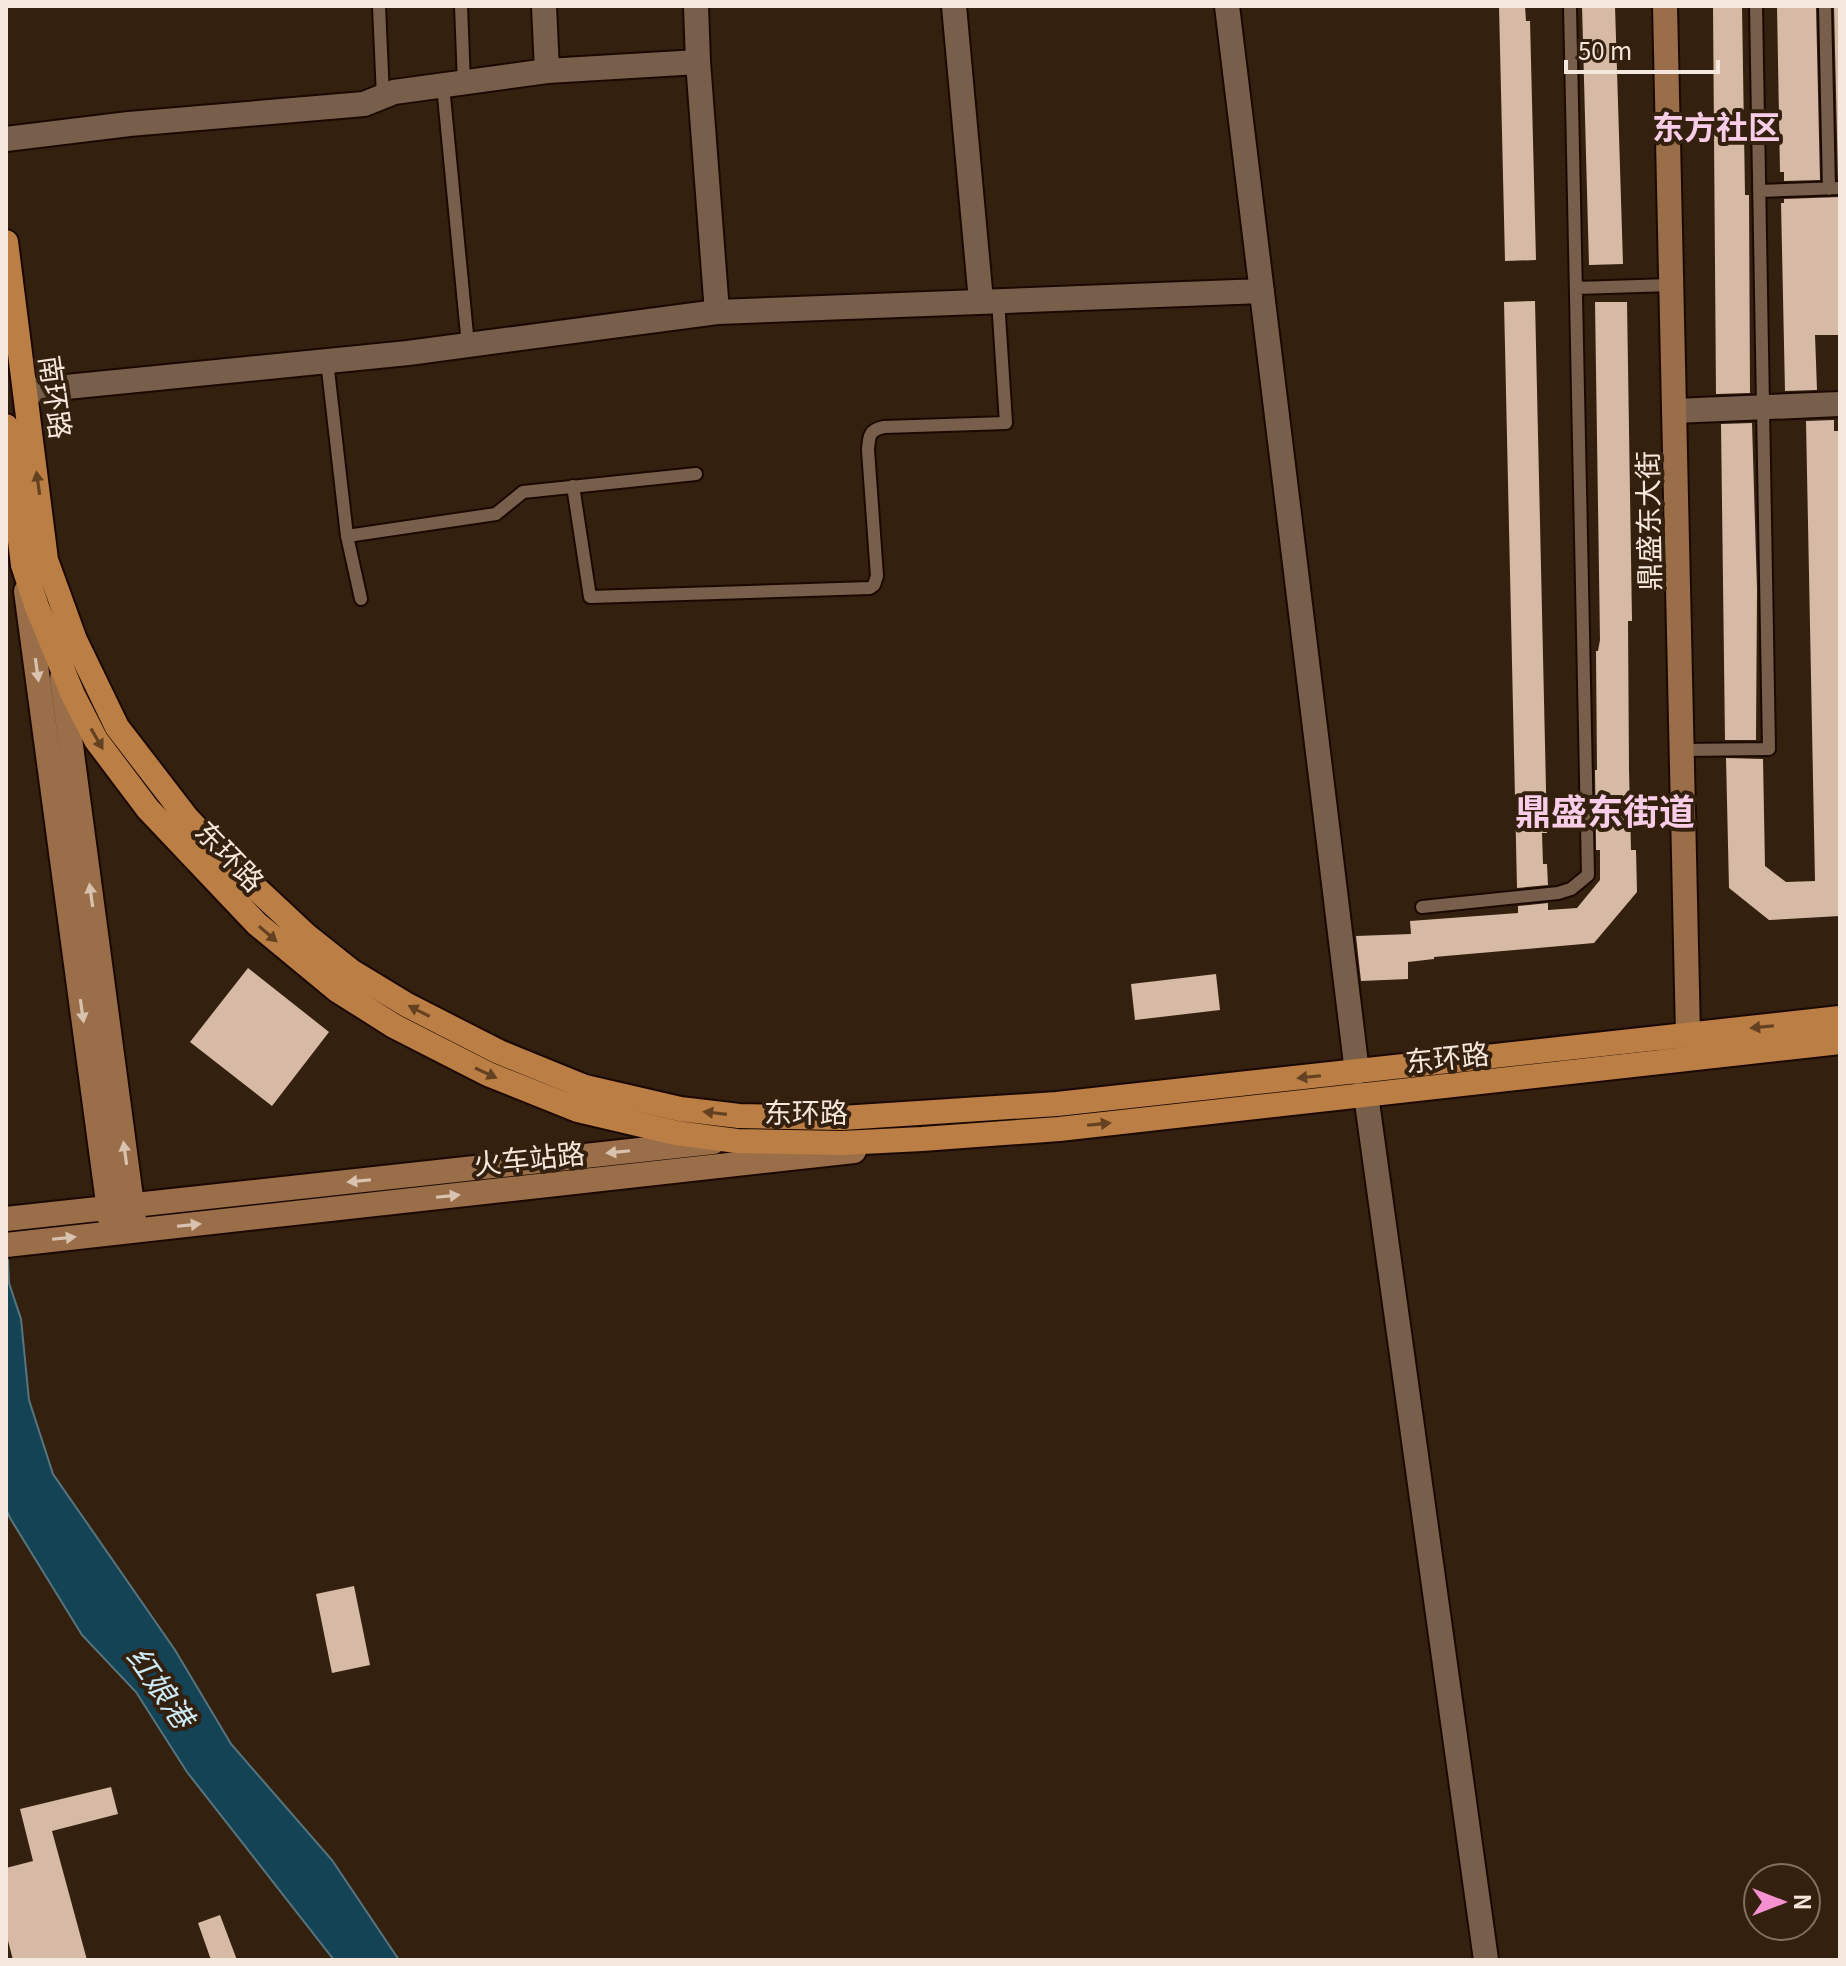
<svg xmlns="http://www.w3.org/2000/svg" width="1846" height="1966" viewBox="0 0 1846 1966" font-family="Georgia,'Noto Sans SC',serif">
  <rect width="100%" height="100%" fill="#34200e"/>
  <path fill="#144355" stroke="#58747e" stroke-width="2" d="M6 1212 9 1283 21 1319 29 1400 53 1474 175 1650 231 1744 332 1860 399 1960H334L187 1772 136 1692 82 1635 10 1518 6 1509Z"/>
  <path fill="#d6baa5" d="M1499 6H1525L1526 21H1530L1536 260 1505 261Z
    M1582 6H1615L1623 264 1589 265Z
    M1713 6H1742L1745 195H1749L1750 393 1716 394Z
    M1816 6 1820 180 1784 181V172H1780L1777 7Z
    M1834 6H1840V179H1838Z
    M1840 197V335H1815L1817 390 1785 391 1781 203H1784V199Z
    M1535 301 1547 833H1542L1543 864H1547L1548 885 1517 888 1504 302Z
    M1595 302H1627L1632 621H1628L1629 770 1631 850H1636L1637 892 1594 943 1434 957V959L1408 962V979L1361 981 1356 936 1411 934 1410 921 1518 913V906L1548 903V910L1577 908 1600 880V850H1596L1595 770H1597L1596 651H1598L1600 640Z
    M1834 420V431H1838L1840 479V916L1769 920 1729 888 1726 758 1763 759 1765 866 1786 882 1815 881 1806 421Z
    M1752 423 1757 589 1756 740H1725L1721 424Z
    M248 968 329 1032 272 1106 190 1042Z
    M1216 974 1220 1010 1135 1020 1131 984Z
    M354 1586 370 1665 332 1673 316 1594Z
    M111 1787 118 1814 52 1831 87 1960H13L6 1933V1868L33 1861 20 1809Z
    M220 1915 237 1960H211L198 1923Z"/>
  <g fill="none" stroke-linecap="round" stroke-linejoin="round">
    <g stroke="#1b0900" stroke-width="16">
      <path id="lane" d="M379 6 383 97
        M461 6 464 83
        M1825 6 1829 189
        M443 86 468 345
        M1759 191 1840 188
        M1576 288 1671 285
        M327 361 347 536 361 599
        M573 486 590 597 870 588 874 585 877 576 868 450C869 436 869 430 884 427L1006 423 998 300
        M347 536 496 514 523 492 696 474
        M1682 750 1769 749 1756 6
        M1422 907 1558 893 1571 889 1588 875 1570 6"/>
    </g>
    <g stroke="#1b0900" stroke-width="28">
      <path id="street" d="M544 6 547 71
        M696 6 698 62 717 312
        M954 6 981 301
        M1227 6 1357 1072
        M6 139 129 124 364 104 394 92 547 71 698 62
        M26 391 408 353 717 312 1262 291
        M1674 411 1840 404
        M1366 1095 1486 1960"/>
    </g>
    <g stroke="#1b0900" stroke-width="28">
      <path id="secondary" d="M1665 6 1688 1035
        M26 591 111 1225
        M62 678 134 1220
        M6 1219 713 1142
        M6 1245 854 1151"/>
    </g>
    <g stroke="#1b0900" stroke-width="28">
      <path id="primary" d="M6 242 46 560 75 640 117 727 187 818 231 865 307 936 351 971 407 1005 499 1052 585 1087 680 1109 739 1116 842 1118 1057 1104 1840 1018
        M6 426 23 565 37 607 73 695 96 740 148 809 257 924 337 990 394 1026 488 1074 578 1110 676 1133 737 1141 842 1143 922 1139 1059 1129 1840 1042"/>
    </g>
    <use href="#lane" stroke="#785f4c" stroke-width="12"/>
    <use href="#street" stroke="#785f4c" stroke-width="24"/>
    <use href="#secondary" stroke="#996e48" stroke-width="24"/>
    <use href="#primary" stroke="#bb7e44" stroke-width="24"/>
  </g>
  <defs><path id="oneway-solid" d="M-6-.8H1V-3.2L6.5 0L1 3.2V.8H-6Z" transform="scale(2)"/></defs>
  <g fill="#634121">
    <use href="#oneway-solid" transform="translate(38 483) rotate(-98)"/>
    <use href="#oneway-solid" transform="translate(97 739) rotate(60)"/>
    <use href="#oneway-solid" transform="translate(268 934) rotate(41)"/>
    <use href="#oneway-solid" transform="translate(419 1011) rotate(-153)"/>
    <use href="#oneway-solid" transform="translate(1762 1027) rotate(174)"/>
    <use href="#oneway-solid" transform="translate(486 1073) rotate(25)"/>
    <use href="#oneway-solid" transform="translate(1309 1077) rotate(174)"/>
    <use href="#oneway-solid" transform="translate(715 1113) rotate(-173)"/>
    <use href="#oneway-solid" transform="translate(1099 1124) rotate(-6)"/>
  </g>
  <g fill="#d9c3b0">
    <use href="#oneway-solid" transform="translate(37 670) rotate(82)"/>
    <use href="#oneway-solid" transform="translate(91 895) rotate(-98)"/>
    <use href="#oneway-solid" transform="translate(82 1011) rotate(82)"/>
    <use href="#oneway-solid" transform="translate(618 1152) rotate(174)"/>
    <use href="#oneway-solid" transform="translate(125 1153) rotate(-98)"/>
    <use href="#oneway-solid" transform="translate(359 1181) rotate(174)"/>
    <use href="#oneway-solid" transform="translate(448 1196) rotate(-6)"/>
    <use href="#oneway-solid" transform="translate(189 1225) rotate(-6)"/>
    <use href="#oneway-solid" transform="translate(64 1238) rotate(-6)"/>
  </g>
  <g text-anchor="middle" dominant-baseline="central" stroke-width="8" stroke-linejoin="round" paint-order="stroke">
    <g font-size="28" fill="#f5e7dc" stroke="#34200e">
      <text transform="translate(57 397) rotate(82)">南环路</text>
      <text transform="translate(1647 521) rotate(-91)">鼎盛东大街</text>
      <text transform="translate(231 855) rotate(46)">东环路</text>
      <text transform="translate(1447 1056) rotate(-6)">东环路</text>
      <text x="806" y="1111">东环路</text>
      <text transform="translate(529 1157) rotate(-6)">火车站路</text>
    </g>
    <g font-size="30" font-style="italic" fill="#cce9f6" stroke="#34200e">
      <text transform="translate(162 1686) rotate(55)">红娘港</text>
    </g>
    <g font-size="32" font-weight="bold" fill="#f9cde7" stroke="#34200e">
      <text x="1716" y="125">东方社区</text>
    </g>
    <g font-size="36" font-weight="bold" fill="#f9cde7" stroke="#34200e">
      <text x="1605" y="809">鼎盛东街道</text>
    </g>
  </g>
  <rect width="1846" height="1966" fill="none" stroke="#f5e7dc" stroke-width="16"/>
  <g transform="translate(1782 1902) rotate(90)"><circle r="38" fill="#34200e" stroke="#817060" stroke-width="2"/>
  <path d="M0-6L14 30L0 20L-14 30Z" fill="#f590d1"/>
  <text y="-12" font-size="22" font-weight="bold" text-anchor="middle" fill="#f5e7dc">N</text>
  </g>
  <path d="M1566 60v12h152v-12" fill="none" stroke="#f5e7dc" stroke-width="4"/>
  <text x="1578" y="60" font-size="24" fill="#f5e7dc" stroke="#34200e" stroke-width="6" paint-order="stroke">50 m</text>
</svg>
